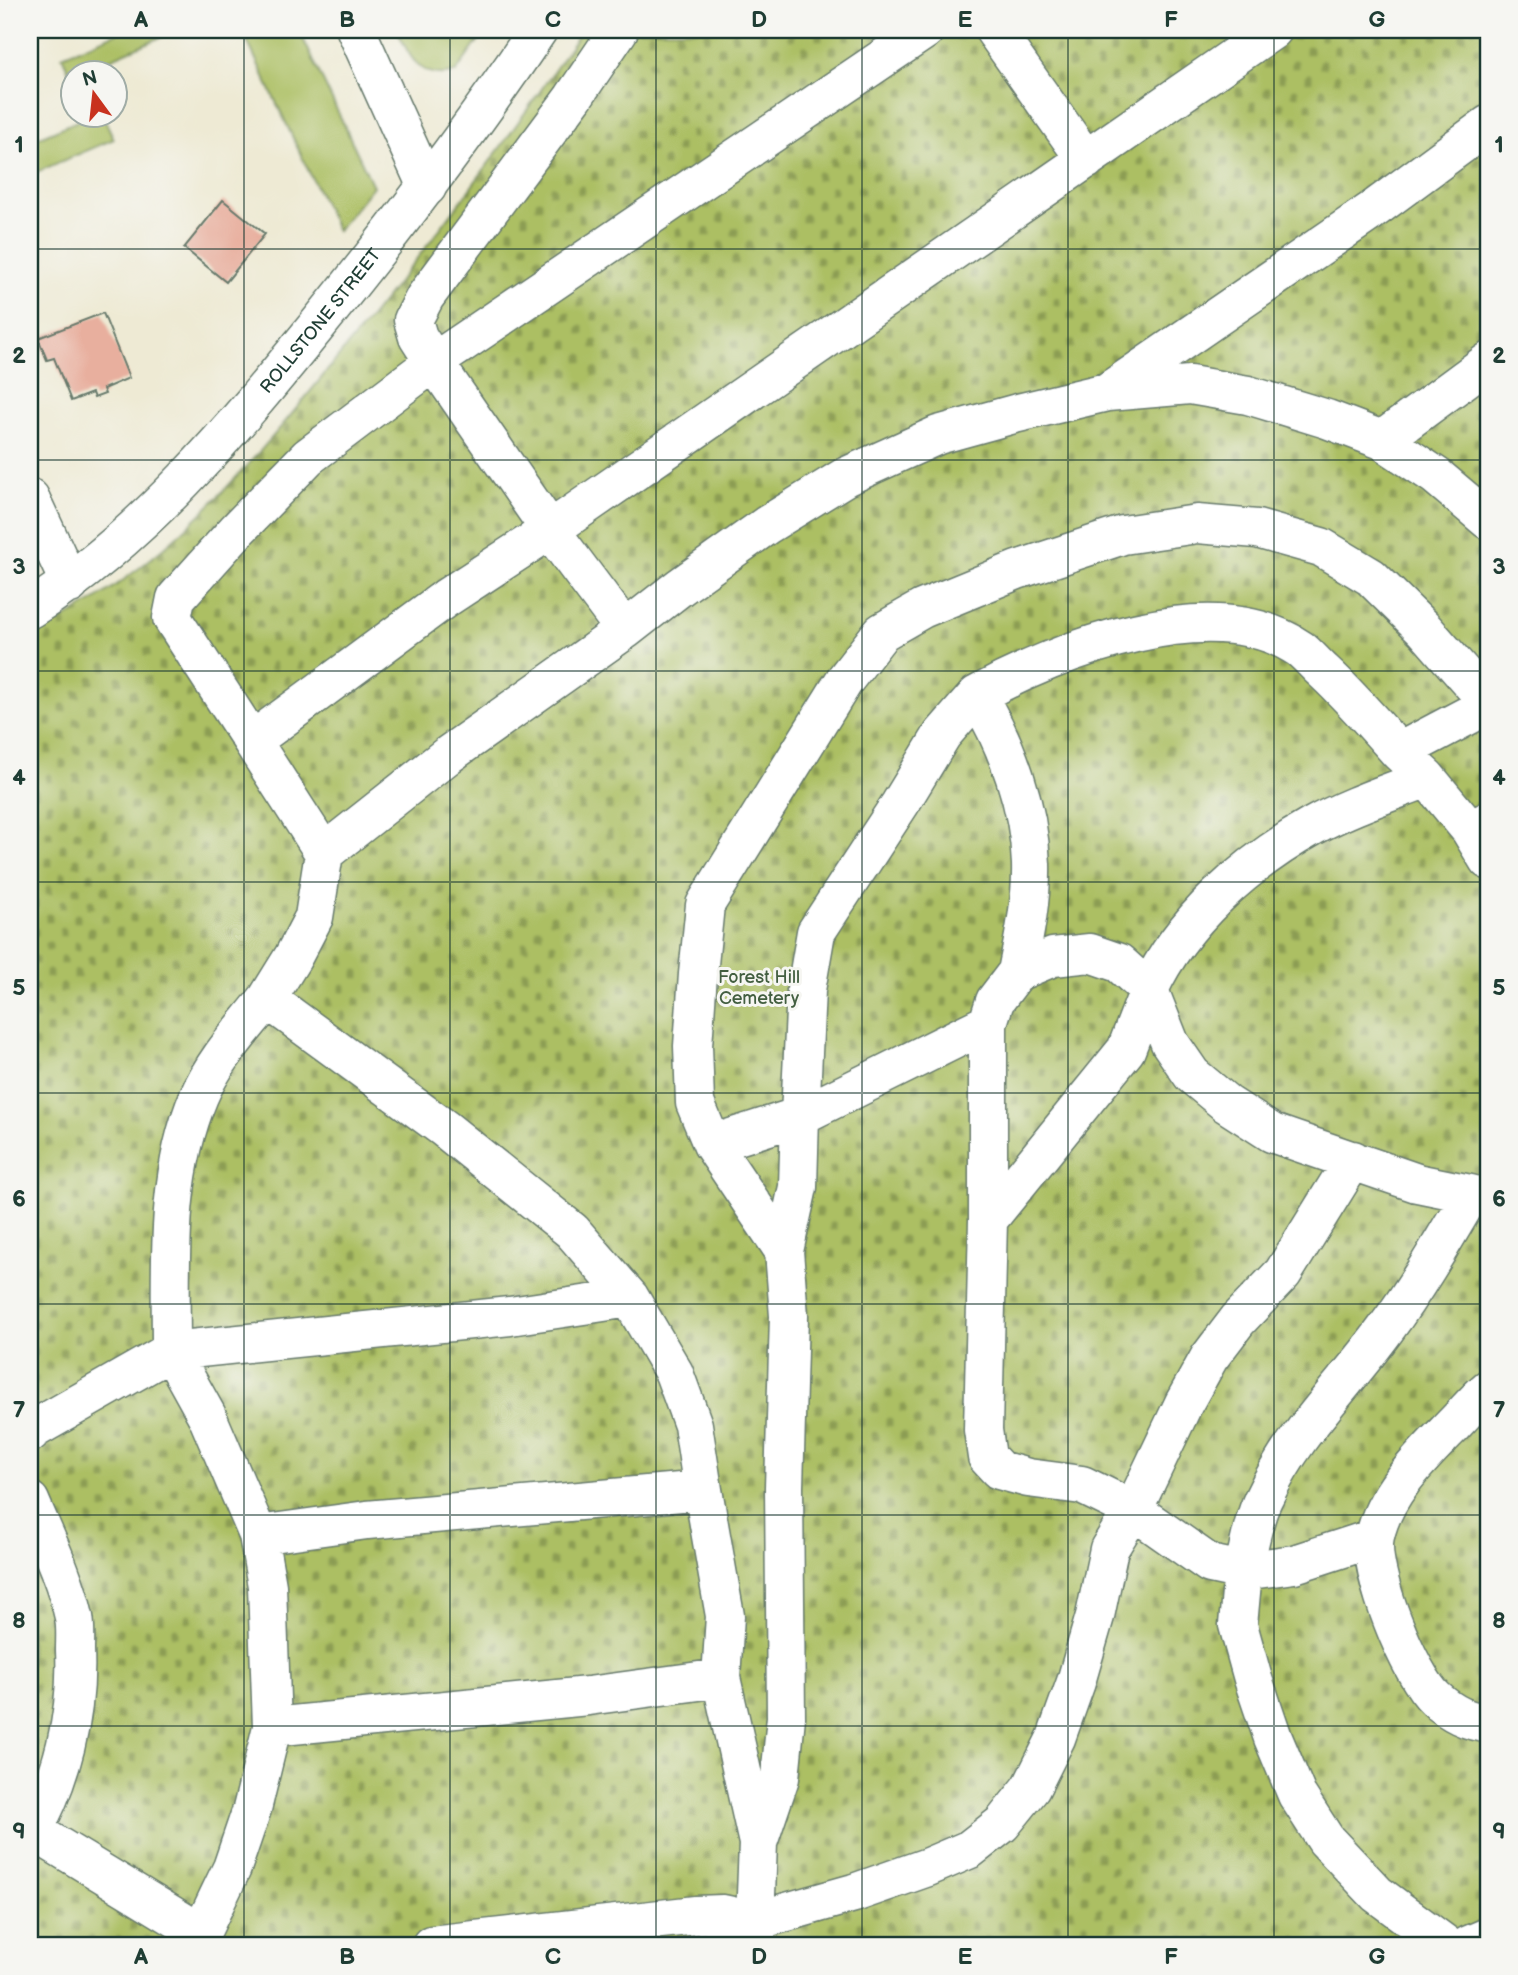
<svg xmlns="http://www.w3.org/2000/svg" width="1518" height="1975" viewBox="0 0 1518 1975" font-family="'Balsamiq Sans',sans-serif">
  <defs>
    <pattern id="cemetery-stones" width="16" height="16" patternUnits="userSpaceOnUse" patternTransform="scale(1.75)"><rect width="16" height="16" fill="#acbf63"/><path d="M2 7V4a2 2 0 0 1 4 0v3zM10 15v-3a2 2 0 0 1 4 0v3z" fill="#8b9c52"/></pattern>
  </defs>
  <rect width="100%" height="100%" fill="#f6f6f2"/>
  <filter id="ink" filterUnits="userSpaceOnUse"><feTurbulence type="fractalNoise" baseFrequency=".0143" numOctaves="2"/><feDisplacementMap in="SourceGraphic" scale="14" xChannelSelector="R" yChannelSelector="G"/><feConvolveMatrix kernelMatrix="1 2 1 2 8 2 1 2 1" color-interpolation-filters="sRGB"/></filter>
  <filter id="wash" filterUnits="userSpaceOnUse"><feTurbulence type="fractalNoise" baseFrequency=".00686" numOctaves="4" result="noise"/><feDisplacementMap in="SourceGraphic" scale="28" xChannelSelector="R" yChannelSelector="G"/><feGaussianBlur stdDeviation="1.57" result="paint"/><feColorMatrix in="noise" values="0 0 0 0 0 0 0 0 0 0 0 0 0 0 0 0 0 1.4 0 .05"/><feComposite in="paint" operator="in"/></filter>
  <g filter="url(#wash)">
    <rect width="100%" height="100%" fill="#eeead4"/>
    <path fill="#acbf63" stroke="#667e4c" stroke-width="2" d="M124 30H177L84 70 85 73 74 74 73 81 62 56Z
      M242 30H299L373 186 337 231Z
      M397 30H486L456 72C420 82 410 57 397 30Z
      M89 116H103L114 139 30 175V141Z"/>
    <path fill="url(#cemetery-stones)" stroke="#667e4c" stroke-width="2" d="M582 30H1488V1945H30V636C163 575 258 457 348 345 431 244 509 139 582 30Z"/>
    <g id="blocks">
      <path fill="#e8af9e" d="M223 200 265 234 226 282 184 248Z
        M103 313 129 378 103 389 105 394 94 398 92 393 71 401 54 358 47 360 38 338Z"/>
    </g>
  </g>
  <g filter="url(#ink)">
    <use href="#blocks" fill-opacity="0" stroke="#677a6c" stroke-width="2"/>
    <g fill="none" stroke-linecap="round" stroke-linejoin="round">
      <g stroke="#677a6c" stroke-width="41">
        <path id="minor" d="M356 30 427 187
          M619 30 573 98 425 297 413 320 418 337 434 362 925 30
          M994 30 1086 160
          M1109 391 1370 212 1488 125
          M1382 440 1488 362
          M30 498 70 584
          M625 630 550 530 1273 30
          M977 695C1058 650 1214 589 1300 649 1308 655 1315 664 1323 671 1350 696 1374 724 1399 752
          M252 741 172 618 176 598 237 530 308 457 434 362 550 530 446 598 252 741 324 853
          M1427 778 1470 830
          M1488 821 1470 830 1488 860
          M1017 972C1024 937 1032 900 1031 864 1029 805 1007 745 977 695L942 735 900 804 816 932 806 990 800 1116 988 1023 995 1001 1017 972 1053 957 1090 953 1119 963 1149 990C1181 920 1247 863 1313 826 1349 806 1389 793 1427 778L1399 752 1488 705
          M267 999 293 957 314 917 324 853 448 755 625 630 680 587 767 525 845 477 938 435 1014 414 1107 392 1190 385 1248 395 1327 419 1382 440 1436 476 1488 520
          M712 1144 800 1116 798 1187 784 1251 712 1144 695 1103 693 1046 698 974 705 905 844 681 882 632 922 609 1017 570 1123 535 1197 524 1257 529 1321 547 1371 577 1425 630 1488 702
          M988 1220V1023
          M1488 1389C1476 1399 1466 1412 1455 1423 1424 1455 1385 1491 1375 1536 1367 1570 1410 1676 1436 1699 1450 1712 1469 1722 1488 1723
          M30 1433 34 1429 171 1351C171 1266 165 1176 199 1096 214 1060 243 1030 267 999L445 1129 572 1231 630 1298 674 1373 693 1425 703 1490 367 1520 258 1535 267 1586 272 1727 252 1809 232 1868 201 1933 33 1831
          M30 1501C46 1539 65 1577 74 1617 76 1628 75 1639 75 1650 78 1714 62 1780 30 1836
          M258 1535 207 1416 171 1351 510 1316 630 1298
          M1374 1538 1294 1564 1243 1571 1238 1625 1253 1679 1273 1738 1297 1795 1326 1840 1377 1894 1446 1945
          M721 1678 758 1843 780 1778 786 1717 784 1487 789 1316 784 1251
          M272 1727 588 1696 721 1678 725 1616 703 1490
          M758 1843 755 1921 854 1893 928 1867 970 1849 1002 1824 1031 1788 1056 1738 1076 1682 1095 1616 1109 1549 1133 1510 1082 1485 1028 1478 999 1470 987 1457 983 1430 988 1220 1126 1050 1149 990 1170 1043 1192 1075 1227 1104 1272 1133 1417 1183 1471 1194C1444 1240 1417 1287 1385 1330 1342 1389 1295 1431 1263 1499 1253 1520 1249 1547 1243 1571L1210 1564 1133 1510 1184 1403 1209 1358 1238 1320 1283 1273 1353 1160
          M431 1945 696 1915 723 1914 755 1921 757 1945
          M1469 1945 1488 1937"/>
      </g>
      <g stroke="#677a6c" stroke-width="41">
        <g id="major">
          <path id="s1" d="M30 609C144 537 231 431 316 327 394 231 469 133 538 30"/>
        </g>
      </g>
      <use href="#minor" stroke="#fff" stroke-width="38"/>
      <use href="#major" stroke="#fff" stroke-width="38"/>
    </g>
  </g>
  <path fill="none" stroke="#1f3d34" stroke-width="2" stroke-opacity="0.55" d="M244 30V1945M450 30V1945M656 30V1945M862 30V1945M1068 30V1945M1274 30V1945M30 249H1488M30 460H1488M30 671H1488M30 882H1488M30 1093H1488M30 1304H1488M30 1515H1488M30 1726H1488"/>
  <g text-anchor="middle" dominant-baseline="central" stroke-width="6" stroke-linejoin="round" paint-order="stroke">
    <g font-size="18" fill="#1f3d34" stroke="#f6f6f2">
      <text stroke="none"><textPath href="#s1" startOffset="411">ROLLSTONE STREET</textPath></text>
    </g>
    <g font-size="18" fill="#425e40" stroke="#f6f6f2">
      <text x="759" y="977">Forest Hill<tspan x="759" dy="21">Cemetery</tspan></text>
    </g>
  </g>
  <rect width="1518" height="1975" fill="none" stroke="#f6f6f2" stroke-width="77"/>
  <g transform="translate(94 94) rotate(345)"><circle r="33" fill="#f6f6f2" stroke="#a0aca6" stroke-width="2"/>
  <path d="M0-5L12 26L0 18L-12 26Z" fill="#c8321e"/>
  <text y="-10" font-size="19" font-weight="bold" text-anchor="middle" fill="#1f3d34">N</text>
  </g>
  <rect x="38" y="38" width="1442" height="1899" fill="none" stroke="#1f3d34" stroke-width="2.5"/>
  <g font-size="23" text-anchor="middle" font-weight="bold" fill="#1f3d34">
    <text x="141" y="27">A</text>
    <text x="347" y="27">B</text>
    <text x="553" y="27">C</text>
    <text x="759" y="27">D</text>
    <text x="965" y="27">E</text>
    <text x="1171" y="27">F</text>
    <text x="1377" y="27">G</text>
    <text x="19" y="152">1</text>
    <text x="1499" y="152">1</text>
    <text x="19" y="363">2</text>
    <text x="1499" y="363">2</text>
    <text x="19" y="574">3</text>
    <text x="1499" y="574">3</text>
    <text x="19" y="785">4</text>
    <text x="1499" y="785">4</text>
    <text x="19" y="995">5</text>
    <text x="1499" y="995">5</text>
    <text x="19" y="1206">6</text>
    <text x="1499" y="1206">6</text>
    <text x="19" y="1417">7</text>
    <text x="1499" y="1417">7</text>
    <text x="19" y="1628">8</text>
    <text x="1499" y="1628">8</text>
    <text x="19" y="1839">9</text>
    <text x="1499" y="1839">9</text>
    <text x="141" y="1964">A</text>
    <text x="347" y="1964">B</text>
    <text x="553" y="1964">C</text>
    <text x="759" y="1964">D</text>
    <text x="965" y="1964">E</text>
    <text x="1171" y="1964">F</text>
    <text x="1377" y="1964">G</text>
  </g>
</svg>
